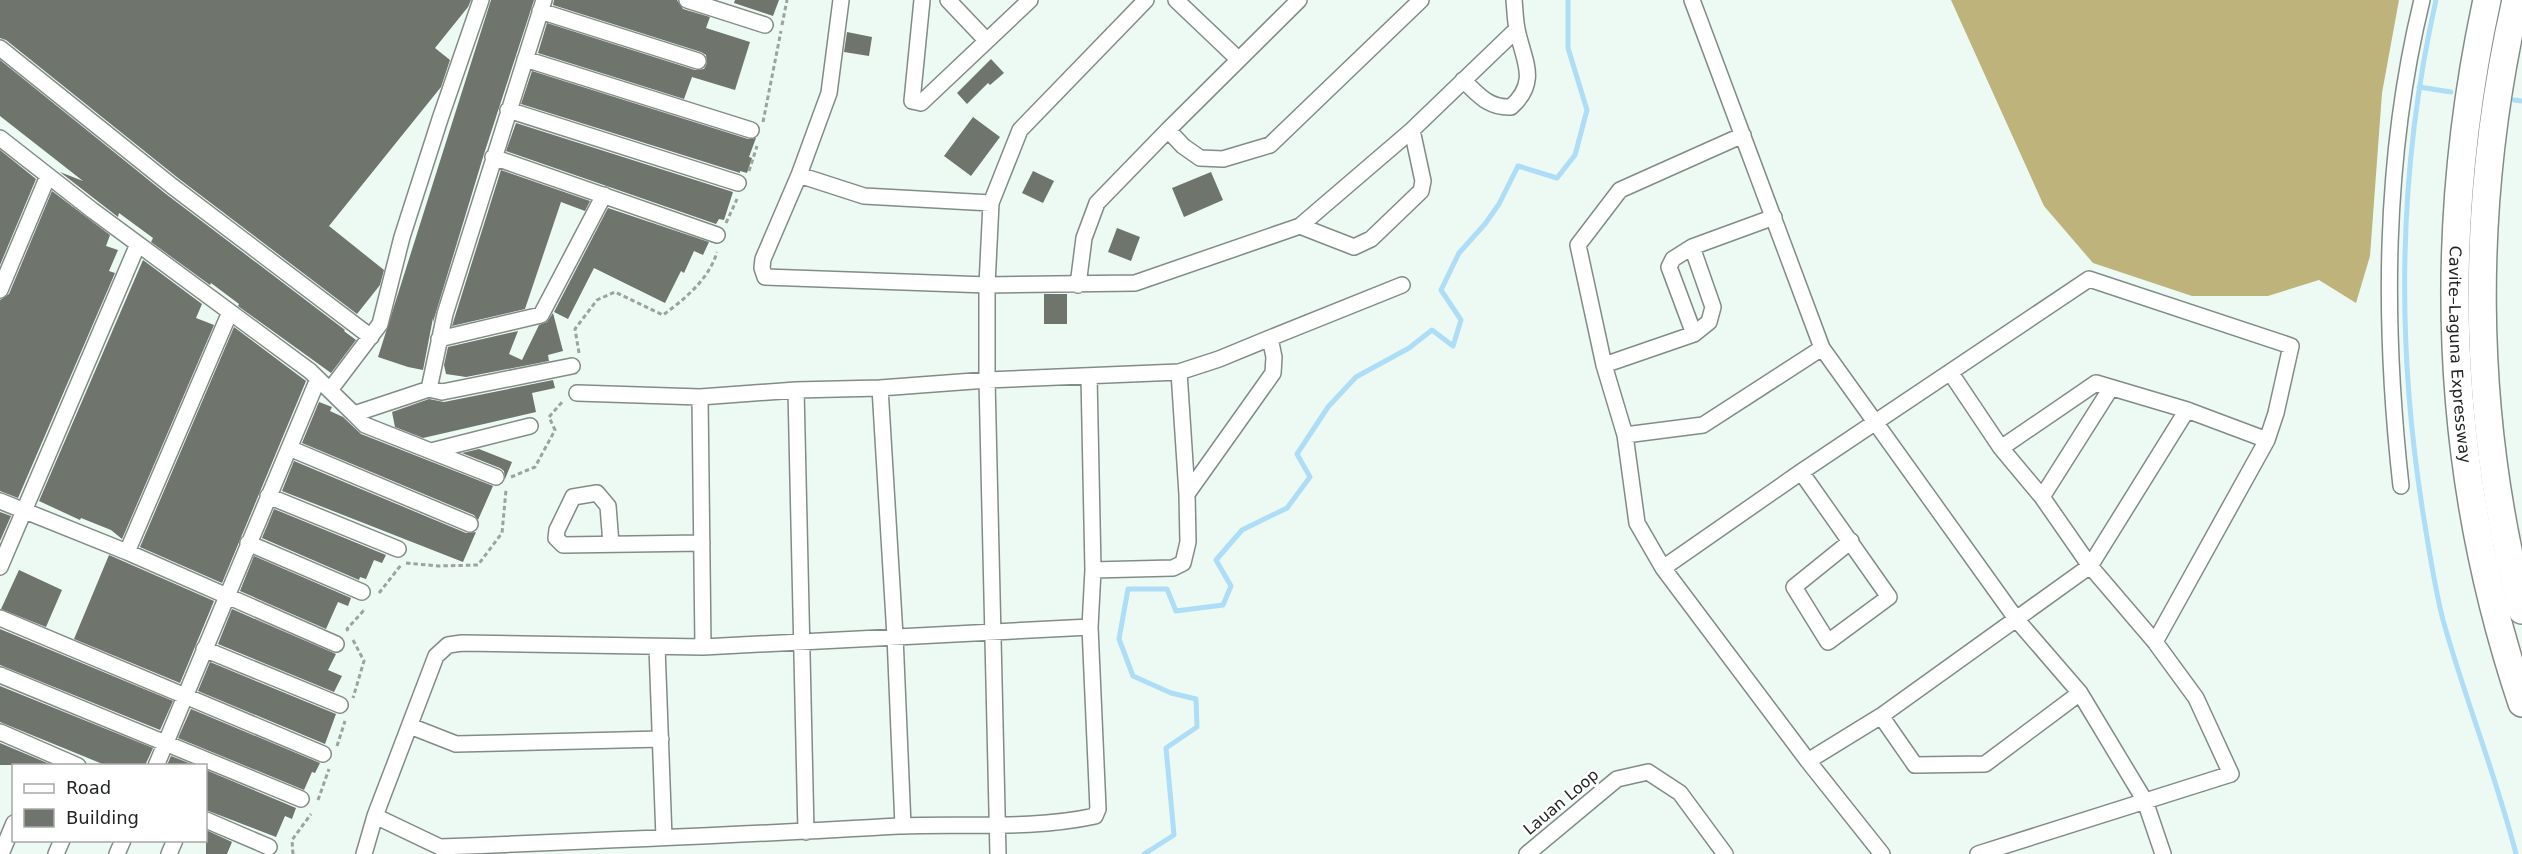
<svg xmlns="http://www.w3.org/2000/svg" width="2522" height="854" viewBox="0 0 2522 854" font-family="'DejaVu Sans',sans-serif">
  <rect width="100%" height="100%" fill="#edf9f3"/>
  <path fill="#beb37a" d="M1951 0H2399L2382 93 2370 256 2356 303 2319 280 2268 296H2192L2093 263 2044 206Z"/>
  <g fill="none" stroke-linecap="round" stroke-linejoin="round">
    <path stroke="#adddf7" stroke-width="5" d="M2436 0C2398 169 2396 343 2423 513 2429 549 2434 585 2443 620 2465 699 2496 775 2516 854
      M2419 87 2451 92
      M2514 100 2522 101
      M1144 854 1174 835 1166 748 1197 727 1196 699 1171 693 1133 676 1119 639 1128 589H1167L1176 611 1223 605 1231 586 1216 560 1242 530 1287 508 1310 477 1297 454 1328 407 1356 377 1409 348 1432 330 1453 346 1461 320 1441 290 1459 253 1485 224 1499 204 1518 166 1557 178 1575 155 1587 110 1568 48V0"/>
  </g>
  <path fill="#6f746c" d="M0 0H471L468 7 435 48 450 60 441 87 329 226 384 270 380 285 357 314 178 178 6 40 0 38Z
    M491 0H534L484 154 433 322V318L423 370 408 367 378 357Z
    M554 0H677L683 9 710 17 706 28 750 42 735 90 692 77 684 99 538 53 547 23 695 70 704 69 707 63 706 55 701 52 553 5Z
    M735 0H779L773 16 734 3Z
    M847 32 872 37 869 56 844 52Z
    M991 59 1004 73 990 85 988 83 967 104 957 93Z
    M0 60 166 194 345 330 344 331 356 340 331 373 238 306 239 304 211 283 210 285 151 242 153 238 119 213 118 217 60 172 83 181 0 116Z
    M532 71 748 139 756 138 749 157 752 158 747 173 740 171V173L521 104Z
    M973 117 1000 137 971 176 944 156Z
    M516 123 733 192 724 220 719 219 716 224 506 151Z
    M0 150 36 179 0 265Z
    M501 170 590 201 585 211 561 202 525 309 452 326Z
    M1033 171 1054 181 1043 203 1022 193Z
    M1211 172 1223 200 1184 217 1172 188Z
    M52 191 110 235 106 246 118 250 109 271 115 273 18 498 0 491V300L9 294Z
    M608 208 709 242 703 255 694 251 684 273 681 271 665 303 594 268 568 319 554 312Z
    M1117 228 1140 237 1131 261 1108 252Z
    M143 260 202 304 196 318 214 325 122 539 111 530 81 518 80 520 39 501Z
    M1044 294H1067V324H1044Z
    M553 313 563 351 548 355 549 361 466 377 446 374 444 365 448 347 518 331 509 354 522 360 539 325 547 322Z
    M234 327 306 381 222 583 140 547Z
    M553 380 555 388 532 393 536 412 423 438 395 427 392 412 429 399 444 402Z
    M319 402 332 407 330 411 343 417 361 434 493 486 478 520 474 515 302 443Z
    M479 449 512 462 505 479 504 471 500 468 462 453Z
    M294 461 466 533 476 532 463 562 282 491Z
    M274 509 386 555 382 563 374 560 366 579 360 577 359 580 262 538Z
    M0 512 11 516 0 541Z
    M109 555 214 601 180 683 74 639Z
    M254 556 351 598 348 606 338 602 326 629 240 591Z
    M19 570 62 590 46 627 1 609Z
    M232 609 336 654 328 670 342 676 334 692 218 644Z
    M0 629 173 701 160 730 0 665Z
    M210 662 336 714 325 744 198 691Z
    M0 686 153 748 148 759 145 765H105L0 722Z
    M191 709 320 763 315 773 312 772 304 790 178 738Z
    M0 743 52 765H0Z
    M171 756 194 765H167Z
    M206 770 296 808 292 819 285 816 276 837 206 810Z
    M206 830 232 842 227 854H206Z"/>
  <g fill="none" stroke-linecap="round" stroke-linejoin="round">
    <g stroke="#828c87" stroke-width="18">
      <path id="minor" d="M687 0 765 25
        M841 0 829 93 799 175 763 259 762 268 765 277 987 285 1135 283 1300 226 1412 130 1517 29
        M922 0 912 101 921 103 1030 0
        M948 0 986 40
        M1176 0 1238 59
        M1299 0 1168 130 1183 146 1200 158 1223 159 1270 145 1421 0
        M1692 0 1822 348 2017 620 2080 693 2145 801 2163 854
        M540 11 698 61
        M0 48 172 186 371 337
        M525 59 751 130
        M1463 80C1479 95 1488 108 1511 107 1540 81 1523 60 1517 29 1515 19 1515 9 1514 0
        M508 110 738 183
        M1743 135 1620 190 1578 245 1604 365 1625 435 1637 523 1663 568 1808 761 1882 854
        M0 138 92 210 310 371 354 414 429 389 445 314 544 0
        M493 157 717 235
        M799 175 864 196 991 203
        M1300 226 1354 247 1371 239 1421 191 1423 181 1412 130
        M1692 247 1673 259 1669 267 1694 334
        M1078 285 1084 238 1097 203 1168 130
        M0 290 48 176
        M1270 338 1402 285
        M439 339 541 315 604 195
        M1604 365 1694 334 1709 322 1713 307 1692 247 1774 217
        M1179 372 1187 494
        M1950 372 2001 448 2042 497 2090 566 2155 642 2196 698 2231 774 1978 854
        M1089 376 1093 570
        M880 388 895 636 903 826
        M429 389 442 392 572 366
        M330 390 380 324 402 237 440 119 481 0
        M796 390 806 832
        M577 393 700 397
        M354 414 365 425 496 477
        M1625 435 1703 425 1822 348
        M289 448 470 524
        M2001 448 2096 383 2187 410 2267 440
        M431 451 530 426
        M1801 472 1889 597 1828 642 1794 587 1851 541
        M2401 486C2383 324 2383 159 2422 0
        M268 496 398 549
        M2042 497 2111 388
        M0 501 127 552 336 644
        M248 543 362 592
        M611 544 608 506 597 493 573 497 557 530 556 538 563 545 702 543
        M127 552 230 312
        M0 567 138 244
        M1663 568 1801 472 2089 279 2291 346 2276 413 2267 440 2155 642
        M0 618 323 754
        M657 647 664 838
        M204 649 340 705
        M0 675 301 799
        M1881 716 1915 765 1985 764 2080 693
        M410 726 456 744 661 739
        M0 732 78 766
        M1808 761 1881 716 2090 566 2187 410
        M156 766 318 379
        M375 816 440 847C593 841 746 835 899 826 964 823 1031 830 1095 816L1098 809 1090 627 1093 570 1173 568 1183 563 1188 542 1187 494 1273 373 1274 357 1270 338 1219 359 1179 372 987 380 880 388 796 390 700 397 703 647
        M206 820 269 847
        M1 854 14 823
        M56 854 62 840
        M117 854 123 840
        M169 854 175 840
        M364 854 375 816 436 656 448 645 462 643 703 647 1090 627
        M998 854 987 380V285L991 203 1020 130 1146 0
        M1527 854 1617 779 1648 772 1680 793 1725 854"/>
    </g>
    <g stroke="#828c87" stroke-width="30">
      <g id="motorway">
        <path id="s1" d="M2487 0C2436 237 2445 473 2522 703"/>
        <path d="M2516 0C2470 201 2470 410 2522 610"/>
      </g>
    </g>
    <path stroke="#9aa39e" stroke-width="3" stroke-dasharray="4.5 3" stroke-linecap="butt" d="M782 25 787 0
      M763 122 781 31
      M749 171 757 146
      M726 223 737 199
      M579 353 575 329 597 300 615 292 663 315C685 299 709 279 717 252
      M511 477 535 467 555 430 549 417 563 401
      M406 563 438 566 478 565 502 533 506 490
      M379 593 401 565
      M348 631 347 629 365 609
      M353 640 364 661 353 698
      M337 746 345 721
      M318 800 329 769
      M293 854 292 840 311 814"/>
    <use href="#minor" stroke="#fff" stroke-width="15"/>
    <use href="#motorway" stroke="#fff" stroke-width="27"/>
  </g>
  <g text-anchor="middle" dominant-baseline="central" stroke-width="5" stroke-linejoin="round" paint-order="stroke">
    <g font-size="16" fill="#212523" stroke="#fff">
      <text stroke="none"><textPath href="#s1" startOffset="357">Cavite–Laguna Expressway</textPath></text>
      <text transform="translate(1561 802) rotate(-40)">Lauan Loop</text>
    </g>
  </g>
  <rect x="12" y="764" width="195" height="78" fill="#ffffff" stroke="#a6a8a7" stroke-width="1.5"/>
  <rect x="24" y="784" width="30" height="9" fill="#ffffff" stroke="#a6a8a7" stroke-width="1.5"/>
  <text x="66" y="794" font-size="18" fill="#212523">Road</text>
  <rect x="24" y="809" width="30" height="18" fill="#6f746c" stroke="#a6a8a7" stroke-width="1.5"/>
  <text x="66" y="824" font-size="18" fill="#212523">Building</text>
</svg>
